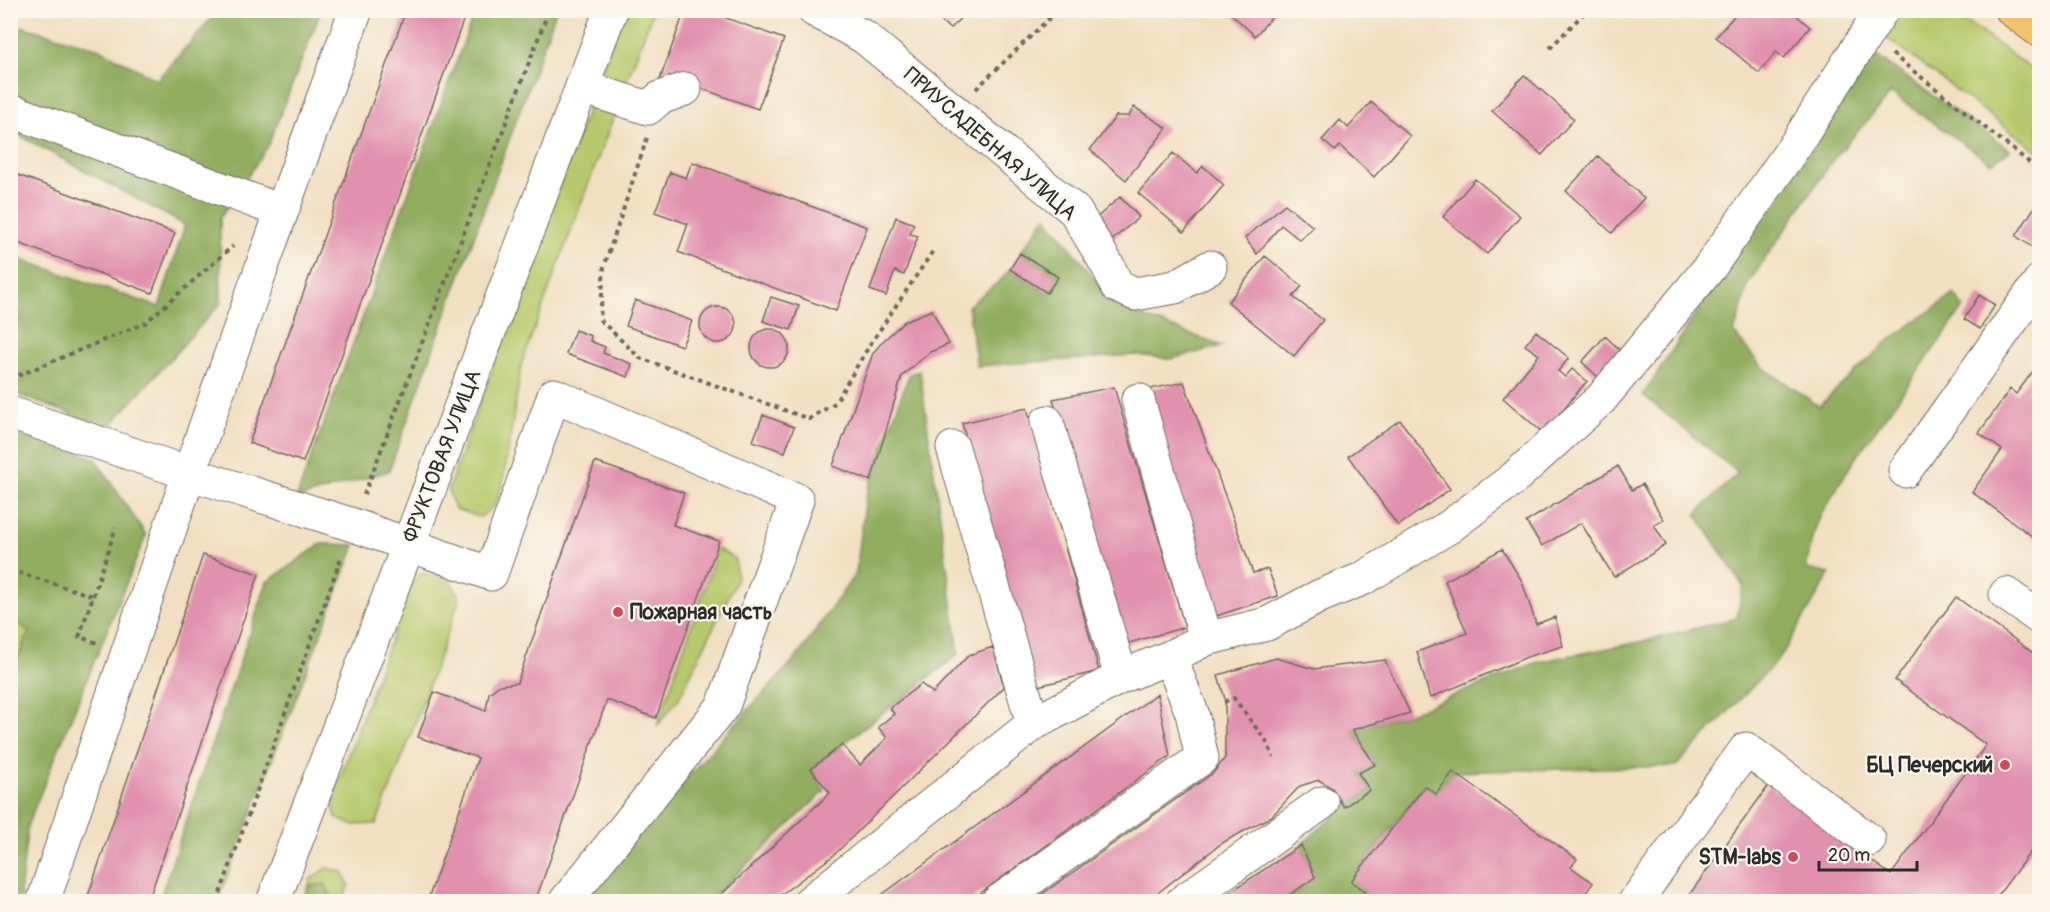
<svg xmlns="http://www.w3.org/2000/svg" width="2050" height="912" viewBox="0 0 2050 912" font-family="Pangolin,sans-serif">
  <rect width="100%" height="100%" fill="#fbf7ec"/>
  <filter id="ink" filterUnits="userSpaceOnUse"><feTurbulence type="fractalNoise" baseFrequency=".0167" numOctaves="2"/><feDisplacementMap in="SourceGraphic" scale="12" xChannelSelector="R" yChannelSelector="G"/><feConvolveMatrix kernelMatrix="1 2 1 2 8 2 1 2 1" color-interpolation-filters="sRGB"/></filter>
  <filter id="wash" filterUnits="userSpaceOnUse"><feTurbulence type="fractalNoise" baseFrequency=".008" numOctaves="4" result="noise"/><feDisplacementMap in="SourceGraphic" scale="24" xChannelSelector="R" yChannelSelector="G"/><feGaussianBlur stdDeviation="1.35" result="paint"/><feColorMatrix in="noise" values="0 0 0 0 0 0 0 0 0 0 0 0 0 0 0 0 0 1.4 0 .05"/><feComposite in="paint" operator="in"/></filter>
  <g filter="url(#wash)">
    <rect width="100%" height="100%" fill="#f2dfc1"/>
    <path fill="#b7c96c" stroke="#717a4c" stroke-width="1.5" d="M624 11H653L522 362 503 482C498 499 496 508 480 517L455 509 448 490Z
      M1889 11H1952L2039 75V152L1876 30Z
      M718 549 735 559 737 579 679 698 657 726Z
      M420 574 448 576 460 598 405 751 376 824 352 825 336 818 332 799 411 585Z
      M11 584 54 598 11 729Z
      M327 868 343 872 349 885 343 901 302 902 311 879Z"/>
    <path fill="#91ad60" stroke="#5e6c46" stroke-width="1.5" d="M218 11H321L268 146 220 218 221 303 108 428 11 392V256L159 307 185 225 11 131 10 23 100 49 157 80Z
      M475 11H556L389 471 296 499Z
      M1868 50 2010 150 1991 163 1891 93 1833 160 1749 282 1734 333 1761 366 1819 406 1887 342 1954 294 1964 307 1854 460 1822 512 1812 538 1806 569 1830 574 1780 658 1676 766 1453 772 1436 794 1424 786 1352 880 1366 892 1359 901 1281 902 1315 877 1301 845 1344 807 1370 790 1358 773 1375 765 1352 730 1410 713 1538 662 1645 641 1737 618 1743 586 1696 514 1738 473 1643 395Z
      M1046 216 1117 307 1222 346 1170 359 1136 355 977 366 968 306 1002 279 1010 269 1047 293 1057 277 1020 253Z
      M920 371 959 654 811 769 825 791 709 901 579 902 724 736 797 657 856 573 866 496 909 374Z
      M11 428 95 458 146 535 28 824 19 902 10 901V678L29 631 11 619Z
      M321 544 355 545 218 901H159L267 582Z
      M325 884 333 901H302L309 886Z"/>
    <g id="blocks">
      <path fill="#e190ad" d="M406 10H467L303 462 249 443Z
        M685 10H715V14L784 39 758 109 689 84 658 85Z
        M929 10H968L950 29Z
        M1227 10H1278L1255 36Z
        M1739 10H1790L1810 27 1784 58 1776 52 1759 73 1716 37Z
        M1524 75 1574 119 1542 155 1492 111Z
        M1371 102 1410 136 1374 177 1340 146 1335 151 1322 140 1340 120 1348 128Z
        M1134 107 1167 128 1126 180 1090 150 1116 116H1129Z
        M1173 153 1197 173 1203 166 1224 185 1184 232 1138 193Z
        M1598 156 1644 198 1612 233 1566 191Z
        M692 162 867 227 836 311 678 252 688 224 655 212 670 172 686 178Z
        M10 172 175 233 152 293 10 240Z
        M1475 179 1520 216 1487 254 1443 217Z
        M1120 197 1139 217 1110 242 1092 222Z
        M1285 204 1313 227 1300 240 1281 225 1257 254 1245 238Z
        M2036 205 2040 207V235L2032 247 2016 236Z
        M896 217 914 224 910 234 918 236 904 275 895 271 886 296 870 290Z
        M1020 253 1058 277 1047 293 1010 269Z
        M1265 256 1302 286 1293 297 1323 320 1294 356 1228 302Z
        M1979 295 1995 305 1980 329 1964 319Z
        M771 297 799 306 791 330 763 321Z
        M635 300 692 321 682 346 626 326Z
        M700 325a18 18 0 1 1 36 0a18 18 0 1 1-36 0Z
        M932 310 949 344 930 352 902 376 871 481 833 466 873 353 882 342 905 321Z
        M751 348a19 19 0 1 1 38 0a19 19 0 1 1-38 0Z
        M575 330 591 336 590 341 605 347 603 353 632 364 628 377 566 354Z
        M1536 331 1569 358 1558 371 1565 377 1572 369 1587 381 1543 433 1503 398 1539 355 1525 345Z
        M1605 336 1624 354 1599 378 1582 362Z
        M2040 362V534L2036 539 1972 492 2002 450 1979 433 2010 389 2016 394Z
        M1184 382 1253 573 1268 569 1278 596 1216 616 1150 389Z
        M1114 387 1185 627 1122 645 1053 399Z
        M1027 408 1099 671 1030 688 962 423Z
        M763 415 794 427 785 452 753 441Z
        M1400 420 1450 489 1398 526 1348 456Z
        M595 462 684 493 673 525 719 541 656 718 607 700 535 902H427L478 758 418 737 434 692 486 711 489 693 500 685 517 683Z
        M1618 466 1632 490 1642 484 1664 520 1654 525 1666 545 1614 577 1581 523 1542 546 1526 522Z
        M1502 549 1522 581 1536 624 1555 617 1563 646 1527 657 1430 698 1417 652 1467 633 1445 581Z
        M203 555 259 574 148 902H86Z
        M1956 597 2040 658V839L1993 902H1684L1769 785 1891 875 1986 745 1895 680Z
        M993 647 1004 687 834 855 771 902H713L830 793 811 769 842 745 860 765 887 738 878 727 894 714 890 708 921 684 933 693 969 655Z
        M1276 658 1314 669 1385 660 1410 713 1352 730 1375 765 1358 773 1370 790 1344 807 1332 788 1319 780 1300 786 1272 816 1222 843 1146 902H1031L1213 773 1225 758V699L1218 675Z
        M1157 694 1170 756 968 902H872Z
        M1453 772 1577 859 1571 867 1593 883 1579 902H1496L1487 896 1483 902H1359L1366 892 1351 881 1425 786 1436 794Z
        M1301 845 1315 877 1280 902H1215Z
        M10 859 16 861 11 878H10Z"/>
    </g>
  </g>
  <g filter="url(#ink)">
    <use href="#blocks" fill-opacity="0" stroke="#716a60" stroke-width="1.5"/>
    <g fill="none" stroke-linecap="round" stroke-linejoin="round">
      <g stroke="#716a60" stroke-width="35">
        <path id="minor" d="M814 10 864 37 1075 211 1109 268 1117 286 1135 294 1175 287 1210 267
          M582 87 648 108 660 98 685 89
          M10 110 281 211
          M1138 400 1206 639
          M10 413 188 473 353 525 491 574 554 395 797 500 723 706 565 902
          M1047 422 1121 677
          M953 448 1033 724
          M1905 471 2040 281
          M2006 594 2040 618
          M43 902C144 603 245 305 356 10
          M273 902 611 10
          M810 902 1033 724 1121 677 1170 657
          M998 902 1202 758 1192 713 1170 657 1206 639 1267 624 1320 596 1362 579 1449 527 1513 479 1601 399 1710 267 1796 144 1882 10
          M1182 902 1322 803
          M1635 902 1746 749 1869 840"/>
      </g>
      <g stroke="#716a60" stroke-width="35">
        <path id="major" d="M2012 10 2040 31"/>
      </g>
      <path stroke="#716a60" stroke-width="4" stroke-dasharray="4.5 4.5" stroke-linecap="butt" d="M1550 48 1587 10
        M1892 54 2040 171
        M976 89 1058 10
        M647 138 604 267 600 320 640 358 809 419 835 403 871 343 933 251
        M10 379 145 323 233 246
        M364 495 549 10
        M10 570 93 596 79 637 98 643
        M93 596 116 527
        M1224 702 1234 698 1268 744 1273 757
        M217 902 342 555"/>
      <use href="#minor" stroke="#fff" stroke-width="33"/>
      <use href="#major" stroke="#f2c36a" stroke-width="33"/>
    </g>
  </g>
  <g fill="#d1495b" stroke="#fbf7ec" stroke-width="2">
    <circle cx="618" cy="612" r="6"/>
    <circle cx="2005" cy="765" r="6"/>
    <circle cx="1793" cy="857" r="6"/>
  </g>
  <g text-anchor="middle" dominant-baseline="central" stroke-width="4.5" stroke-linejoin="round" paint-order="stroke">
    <g font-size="21" fill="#2b2b2b" stroke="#fbf7ec">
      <text transform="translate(990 144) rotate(41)">ПРИУСАДЕБНАЯ УЛИЦА</text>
      <text transform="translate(442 456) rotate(-69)">ФРУКТОВАЯ УЛИЦА</text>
    </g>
    <g font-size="21" font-weight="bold" fill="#2b2b2b" stroke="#fbf7ec" text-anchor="end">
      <text x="630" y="612" text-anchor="start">Пожарная часть</text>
      <text x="1993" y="765">БЦ Печерский</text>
      <text x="1781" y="857">STM-labs</text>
    </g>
  </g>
  <rect width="2050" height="912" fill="none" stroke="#fbf7ec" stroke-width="36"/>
  <path d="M1819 861v9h98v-9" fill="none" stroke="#2b2b2b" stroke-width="3"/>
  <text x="1828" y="861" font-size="18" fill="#2b2b2b" stroke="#fbf7ec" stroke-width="4.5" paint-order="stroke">20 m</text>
</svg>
